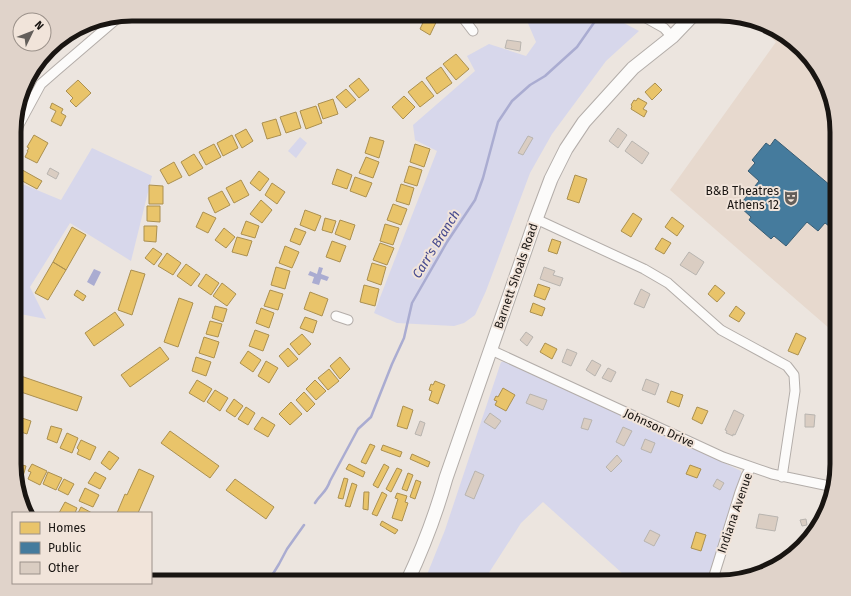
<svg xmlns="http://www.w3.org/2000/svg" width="851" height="596" viewBox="0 0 851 596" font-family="'Fira Sans',sans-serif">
  <rect width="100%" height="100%" fill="#ece5df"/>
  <path fill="#e7d9ce" d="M749 19 757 20 791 38 825 79 837 124V335L670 190 776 42Z"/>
  <path fill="#d7d7eb" d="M524 14H607L639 31 606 61 552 134 530 173 486 291 475 315 464 323 454 326 397 323 374 313 437 151 415 140 413 125 475 71 467 56 489 44 526 56 536 42Z
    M101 20C90 28 74 43 59 40L87 23Z
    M300 137 307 143 296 158 288 151Z
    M92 148 152 176 131 261 70 223 30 287 46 319 15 313V181L61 200Z
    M505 361 650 427 741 471V475L707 582H632L543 502 521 523 483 582H424L445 530 501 362Z"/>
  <path fill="#aaacd1" d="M319 267 323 268 321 274 329 277 327 281 321 279 319 285 312 283 314 277 308 275 310 271 317 274Z
    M94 269 101 272 94 286 87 282Z"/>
  <path fill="#e9c46a" stroke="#ab9050" d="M390 14H401L395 19Z
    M427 14H440L430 35 420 29Z
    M456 54 469 69 456 80 443 64Z
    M441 67 452 83 437 94 426 78Z
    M359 78 369 90 359 98 349 86Z
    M78 80 91 93 76 107 70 101 73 98 66 91Z
    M422 81 434 96 420 107 408 92Z
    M655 83 662 90 652 100 645 92Z
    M346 89 356 100 346 108 336 97Z
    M404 96 415 107 403 119 392 107Z
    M638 98 647 103 643 109 647 111 644 117 631 109 632 106 631 105 634 100 636 101Z
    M333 99 338 114 323 119 318 104Z
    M52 103 63 109 61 113 66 116 61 126 51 121 56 111 50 108Z
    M316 106 322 123 306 129 300 111Z
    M296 112 301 128 286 133 280 117Z
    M276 119 281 135 267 139 262 123Z
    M246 129 253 141 242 148 235 135Z
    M34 135 48 143 37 163 25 157 28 151H27L29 148 27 147Z
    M232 135 238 148 223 156 217 143Z
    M370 137 384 141 379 158 365 153Z
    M214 144 221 157 206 165 199 152Z
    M415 144 430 149 424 167 410 162Z
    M194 154 203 168 189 176 181 162Z
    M366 157 379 162 373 178 359 173Z
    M174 162 182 177 168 184 160 170Z
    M409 166 422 170 417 186 404 182Z
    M17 167 42 181 37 189 15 177V170Z
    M337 169 352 175 347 189 332 184Z
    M259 171 269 179 260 191 250 183Z
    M575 175 587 179 579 203 567 199Z
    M355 177 372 183 366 197 350 191Z
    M241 180 249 195 234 203 226 188Z
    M272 183 285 192 277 204 265 195Z
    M401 184 414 188 409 205 396 201Z
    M149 185 163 186V204H149Z
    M222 191 230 205 215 213 208 198Z
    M261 200 272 210 262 223 250 214Z
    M393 204 407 209 401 225 387 220Z
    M147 206H160V222L147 221Z
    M305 210 321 216 315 231 300 225Z
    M203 212 216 218 208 233 196 227Z
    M633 213 642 219 631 237 621 231Z
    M672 217 684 226 677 236 665 227Z
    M325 218 336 221 332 233 322 230Z
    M340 220 355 225 350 240 335 234Z
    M246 221 259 226 255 238 241 234Z
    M385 224 399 228 393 245 380 241Z
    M144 226H157L156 242 144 241Z
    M72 227 86 235 66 270 53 262Z
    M224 228 235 237 226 248 215 240Z
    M295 228 306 232 300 245 290 241Z
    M237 237 252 241 247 256 232 252Z
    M662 238 671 243 664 254 655 249Z
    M552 239 561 242 557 254 548 251Z
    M332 241 346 246 340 262 326 257Z
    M380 243 394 248 387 265 373 260Z
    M285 246 299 252 292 268 279 263Z
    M153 248 162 254 154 265 145 258Z
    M167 253 181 263 173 275 158 266Z
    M53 262 66 270 48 300 35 293Z
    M372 263 386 267 381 285 367 280Z
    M186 264 200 274 191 286 177 276Z
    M276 267 290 271 285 289 271 285Z
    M131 270 145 274 132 315 118 310Z
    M206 274 219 283 211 295 198 286Z
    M222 283 236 294 227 306 213 296Z
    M538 284 550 288 545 300 534 296Z
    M364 285 379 289 375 306 360 302Z
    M715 285 725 293 717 302 708 294Z
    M77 290 86 296 83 301 74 295Z
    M270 290 283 294 278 310 264 306Z
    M310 292 328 299 322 316 304 309Z
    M179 298 193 303 178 347 164 342Z
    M533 303 545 308 542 316 530 312Z
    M215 306 227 309 223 322 212 318Z
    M736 306 745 313 739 322 729 316Z
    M261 308 274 313 269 328 256 323Z
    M115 312 124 325 94 346 85 333Z
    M305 317 317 321 313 333 300 328Z
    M210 321 222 324 218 337 206 334Z
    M255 330 269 335 263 351 249 346Z
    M796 333 806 338 798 355 788 351Z
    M302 334 311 344 299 355 290 344Z
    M204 337 219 342 214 358 199 353Z
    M545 343 557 349 552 359 540 352Z
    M160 347 169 359 130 387 121 375Z
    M288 348 298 359 288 367 279 356Z
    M248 351 261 360 253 372 240 363Z
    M196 357 211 362 206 376 192 371Z
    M340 357 350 369 340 379 330 366Z
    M266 361 278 368 269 383 258 376Z
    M329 369 339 381 328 390 318 378Z
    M15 374 82 397 77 411 15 390Z
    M197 380 212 389 204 402 189 393Z
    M315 380 326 391 316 400 306 389Z
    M435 381 445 385 438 404 429 400 432 391 429 390 431 384 433 385Z
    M503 388 515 395 506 411 495 405 497 401 494 400 496 396 498 397Z
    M215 390 228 398 220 411 207 402Z
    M671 391 683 395 679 407 667 402Z
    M304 392 315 404 307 412 296 400Z
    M234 399 243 406 235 417 226 411Z
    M291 402 302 414 290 425 279 414Z
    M403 406 413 410 407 429 397 426Z
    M246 407 255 413 248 425 238 419Z
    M697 407 708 411 702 424 692 419Z
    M19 417 31 421 27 434 15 430Z
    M262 417 275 425 268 437 254 429Z
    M51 426 62 429 57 443 47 439Z
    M170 431 219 466 210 478 161 443Z
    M67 433 78 438 72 453 60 448Z
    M81 440 96 447 90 460 77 454 79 450 77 448Z
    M370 444 375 446 366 464 361 462Z
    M383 445 402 452 400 457 381 450Z
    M109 451 119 458 110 470 101 463Z
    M412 454 430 462 428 467 410 459Z
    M15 463 26 466 22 480 15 478Z
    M32 464 47 471 40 485 28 479 31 472 28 471Z
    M349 464 365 472 363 477 346 469Z
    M384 464 389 467 378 488 373 485Z
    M690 465 701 469 697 478 686 474Z
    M397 468 402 470 391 492 386 489Z
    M139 469 154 476 138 513H117L125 494 127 495Z
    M48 472 62 478 56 490 43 484Z
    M95 472 106 478 100 489 88 483Z
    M408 473 413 475 407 491 402 489Z
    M344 478 348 479 343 499 338 498Z
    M64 479 74 484 68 495 58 490Z
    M235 479 274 507 266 519 226 490Z
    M416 480 421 482 415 499 410 497Z
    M352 483 357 485 350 507 345 506Z
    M85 488 99 495 93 507 79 501Z
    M364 492H369L368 510 363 509Z
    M382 492 387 495 377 516 372 514Z
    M397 493 407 496 405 502 408 503 402 521 392 518 398 499 395 498Z
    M65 502 77 508 75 513H59Z
    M81 507 92 513H78Z
    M382 521 398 530 395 534 380 525Z
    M696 532 706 535 701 551 691 548Z
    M667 574 680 582H663Z"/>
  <path fill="#457b9d" stroke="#385c73" d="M775 139 837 191V217L829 226 825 223 818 231 807 222 786 246 774 236 771 239 749 220 751 217 739 206 759 181 748 171 755 163 752 160 766 143 770 146Z"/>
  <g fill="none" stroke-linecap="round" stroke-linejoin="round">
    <path stroke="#aaacd1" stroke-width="2.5" d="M315 503C321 493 326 493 330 481L358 429 371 417 392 364 404 338 412 303 447 242 475 200 483 178 498 122 512 101 530 85 545 76 577 47 600 14
      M268 582 279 564 287 549 304 525"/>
  </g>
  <path fill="#dacdc2" stroke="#b8b4af" d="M507 40 521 42 520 51 505 48Z
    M618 128 627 135 618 148 609 141Z
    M528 136 533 138 523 155 518 153Z
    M632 141 649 153 642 164 625 151Z
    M50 168 59 173 56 179 47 174Z
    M689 252 704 262 696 275 680 265Z
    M544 267 555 271 553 275 563 278 560 286 540 279Z
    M641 289 650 294 644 308 634 304Z
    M526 332 533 337 527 346 520 340Z
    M567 349 577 353 571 366 562 362Z
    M592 360 601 365 595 376 586 370Z
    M608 368 616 372 611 382 602 378Z
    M646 379 659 384 655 395 642 390Z
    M530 394 547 400 543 410 526 403Z
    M734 410 744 415 735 435 733 434V436L726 433 727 431 725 430Z
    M490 413 501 421 495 429 484 422Z
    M805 414 815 415 814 427H805Z
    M584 418 592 420 588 430 581 428Z
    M420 421 425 423 421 436 415 434Z
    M623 427 632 431 624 446 616 442Z
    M645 439 655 443 651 453 641 449Z
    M834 451H837V471H832Z
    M617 455 622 461 611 472 606 467Z
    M475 471 484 475 474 499 465 495Z
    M717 479 724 483 720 490 713 486Z
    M759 514 778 517 775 531 756 528Z
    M806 519 807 525 802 526 800 520Z
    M650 530 660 535 654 546 644 541Z"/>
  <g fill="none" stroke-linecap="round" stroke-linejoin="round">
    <g stroke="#b3ada9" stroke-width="11">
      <path id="minor" d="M460 14 473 31
        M639 14 664 28 672 37
        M15 132 41 84 57 70 120 16
        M536 219 644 269 668 283 721 330 787 366 794 375 795 391 782 477
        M336 316 348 320
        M491 350 723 457 772 474 834 487
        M712 582 740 492 746 476 751 467"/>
    </g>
    <g stroke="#b3ada9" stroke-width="15">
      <path id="secondary" d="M407 582C423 548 436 514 446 478L536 219 551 179 566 149 584 122 633 68 672 37 694 14"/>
    </g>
    <use href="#minor" stroke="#fcfbfa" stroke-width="9"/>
    <use href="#secondary" stroke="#fcfbfa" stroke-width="13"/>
  </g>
  <defs>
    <g id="theatre-bare" transform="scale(1.2)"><path d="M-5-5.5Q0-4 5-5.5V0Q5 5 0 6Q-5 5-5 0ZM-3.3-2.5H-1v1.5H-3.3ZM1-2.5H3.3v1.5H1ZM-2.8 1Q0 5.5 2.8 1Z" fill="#635e5a" stroke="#f1e4da" stroke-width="2.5" paint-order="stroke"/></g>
  </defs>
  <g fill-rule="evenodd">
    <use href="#theatre-bare" x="791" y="198"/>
  </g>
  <g text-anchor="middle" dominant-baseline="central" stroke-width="4" stroke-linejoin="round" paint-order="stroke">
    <g font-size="12" fill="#191512" stroke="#f1e4da" text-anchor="end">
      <text x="779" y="191">B&amp;B Theatres<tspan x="779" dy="14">Athens 12</tspan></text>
    </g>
    <g font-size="12" fill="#191512" stroke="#f1e4da">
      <text transform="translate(516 276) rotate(-71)">Barnett Shoals Road</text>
      <text transform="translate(659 428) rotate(25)">Johnson Drive</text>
      <text transform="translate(735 513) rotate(-71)">Indiana Avenue</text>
    </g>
    <g font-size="13" font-style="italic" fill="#464a8e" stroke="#f1e4da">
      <text transform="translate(436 244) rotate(-58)">Carr's Branch</text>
    </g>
  </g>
  <path d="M0 0H851V596H0ZM132 21H719A111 111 0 0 1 830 132V464A111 111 0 0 1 719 575H132A111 111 0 0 1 21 464V132A111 111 0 0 1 132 21Z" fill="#e0d3ca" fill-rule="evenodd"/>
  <path fill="none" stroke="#191512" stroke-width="5" d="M132 21H719A111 111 0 0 1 830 132V464A111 111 0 0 1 719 575H132A111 111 0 0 1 21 464V132A111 111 0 0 1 132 21Z"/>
  <rect x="12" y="512" width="140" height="72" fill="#f1e4da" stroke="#9b918a"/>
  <rect x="20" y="522" width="20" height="12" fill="#e9c46a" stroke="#9b918a"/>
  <text x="48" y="532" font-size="12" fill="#191512">Homes</text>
  <rect x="20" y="542" width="20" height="12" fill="#457b9d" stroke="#9b918a"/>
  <text x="48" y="552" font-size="12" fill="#191512">Public</text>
  <rect x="20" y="562" width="20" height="12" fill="#dacdc2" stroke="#9b918a"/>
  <text x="48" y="572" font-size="12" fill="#191512">Other</text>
  <g transform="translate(32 32) rotate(47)"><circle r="19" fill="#f1e4da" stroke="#9b918a"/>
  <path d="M0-3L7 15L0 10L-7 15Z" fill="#635e5a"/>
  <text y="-6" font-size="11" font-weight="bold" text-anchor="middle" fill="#191512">N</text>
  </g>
</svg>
